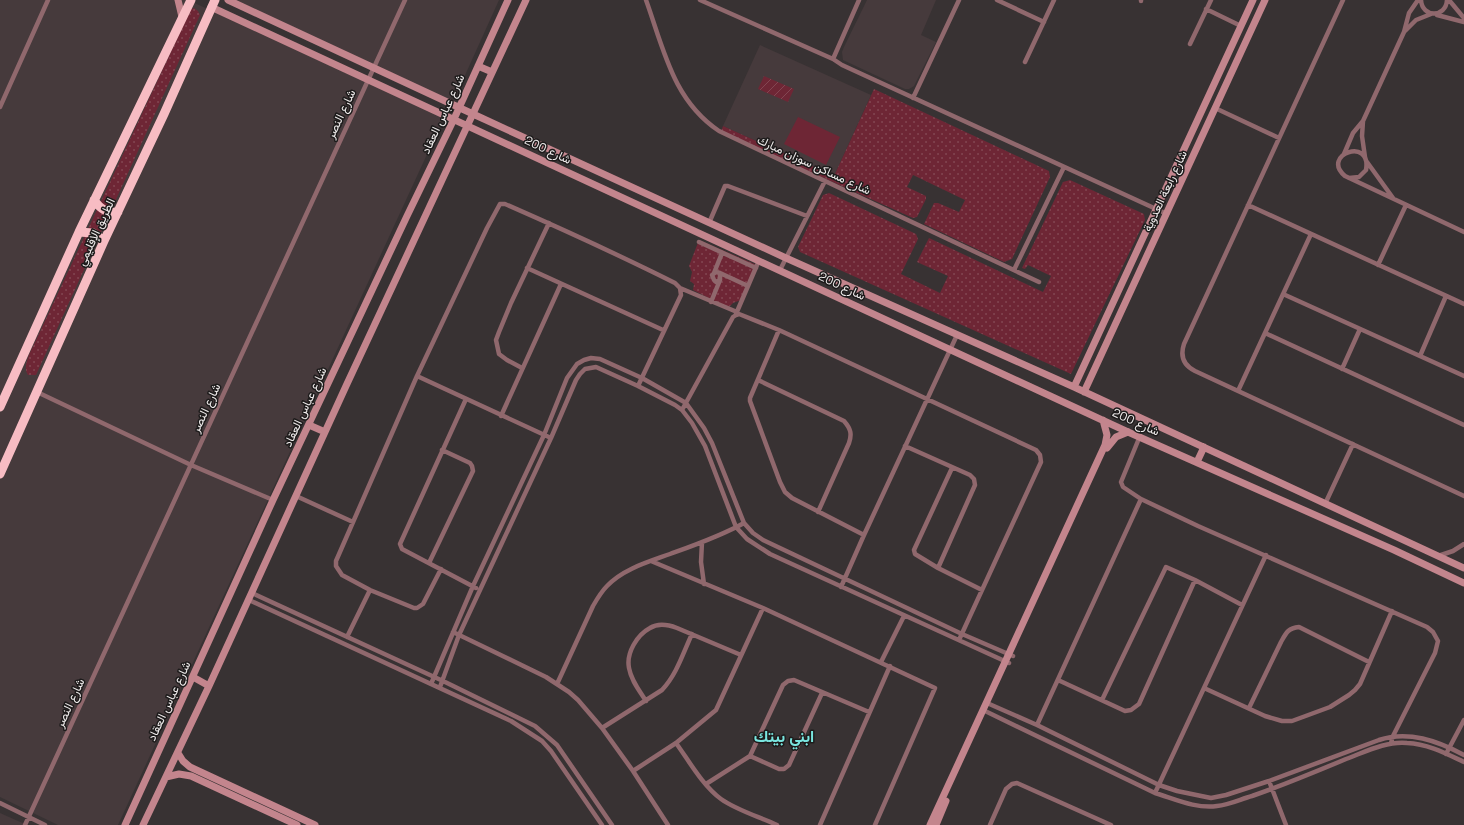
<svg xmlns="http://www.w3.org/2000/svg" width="1464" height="825" viewBox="0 0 1464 825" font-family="'Space Grotesk',Vazirmatn,sans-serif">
  <defs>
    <pattern id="grass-dots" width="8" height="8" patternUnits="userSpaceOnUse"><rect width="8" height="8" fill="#6e2635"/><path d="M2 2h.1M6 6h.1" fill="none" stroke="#834652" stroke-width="1.8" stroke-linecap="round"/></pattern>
    <pattern id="garden-furrows" width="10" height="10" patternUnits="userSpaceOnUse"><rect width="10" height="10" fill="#6e2635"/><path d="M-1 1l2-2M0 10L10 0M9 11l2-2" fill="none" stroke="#834652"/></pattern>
  </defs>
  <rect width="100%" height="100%" fill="#383233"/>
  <path fill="#463a3c" d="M0 0H188L440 116 441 124 118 825H58L0 797Z
    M235 0H499L457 93 448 99Z
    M867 0H936L921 35 936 42 914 86 909 89H905L843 60 842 52 844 47Z
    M760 45 871 95 834 176 723 126Z
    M0 813 27 825H0Z"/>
  <path fill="url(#grass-dots)" d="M194 8 198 11 200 15 36 375H28C21 365 33 348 37 338L191 9Z
    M874 89 1049 171 1050 177 1012 259 1004 262 924 224 934 203H938L959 212 965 200 913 175 907 187 926 196V199L917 217 913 218 721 132 723 126 834 176Z
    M1070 180 1144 214 1145 220 1071 374 800 252 798 247 823 195 829 193 916 234 918 239 901 274 940 293 948 276 917 262 929 238 1043 292 1051 276 1028 265 1025 269 1022 268 1063 182Z
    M699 240 757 265 741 300 733 303 728 308 693 290 694 284 690 281 692 272 689 266Z"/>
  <path fill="url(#garden-furrows)" d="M764 76 794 89 788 102 758 89Z"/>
  <path fill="#6e2635" d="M798 117 840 137 826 165 784 144Z"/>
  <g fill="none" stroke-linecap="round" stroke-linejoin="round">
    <path stroke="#90686d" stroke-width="4.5" d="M646 0C664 50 673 100 719 131L1039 282
      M700 0 833 59
      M859 0 833 59 842 65 1167 214
      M997 0 1044 22
      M1343 0 1184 344C1180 356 1183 365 1195 371L1464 496
      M1421 0C1422 18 1446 18 1447 0
      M1449 0 1464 18
      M1141 1V0
      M1206 9 1241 26
      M1437 15 1464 22
      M1405 31 1416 20 1431 14
      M1190 44 1211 0
      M1025 62 1054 0
      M913 98 959 0
      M0 107 48 0
      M1215 108 1279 138
      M1363 121 1362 136 1365 157
      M1344 154 1353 133 1363 121 1404 32 1409 13 1418 0
      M1367 162 1393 198
      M1349 178 1359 177 1366 170C1372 136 1320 155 1345 176L1464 232
      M1248 205 1464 304
      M709 223 725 186H728L807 216
      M699 242 756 268
      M1378 265 1406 205
      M527 268 663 330
      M780 270 825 181
      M1014 270 1064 167
      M714 273 722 253
      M720 273V280L716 282 714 280 712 275 716 272 720 273 748 286
      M1283 294 1464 376
      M711 302 720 280
      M736 314 757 265
      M779 330 750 398V401L780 482 785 492 792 498 864 535
      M1265 333 1464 425
      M1420 356 1446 296
      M522 368 507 360 499 354 496 340 499 332 511 303 549 223
      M1342 369 1360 329
      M417 376 551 438
      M758 380 844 421C851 429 852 434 849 443L818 512
      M638 386 681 295 680 288
      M1238 391 1311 234
      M37 392 191 465 273 500
      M466 399 400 544 402 549 476 588
      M682 410 733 317 736 315 739 314 779 330 1036 450 1040 455 1041 462 959 640
      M501 416 561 284
      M1140 436 1121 482 1123 487 1141 499
      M905 446 970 475 974 479 975 485 938 568
      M952 468 914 550 915 554 938 568 982 590
      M296 496 353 522
      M1325 504 1353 444
      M702 542 701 562 704 584
      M1438 556 1453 551 1464 544
      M651 561 763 608 935 688 875 825
      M429 563 473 471 472 466 470 463 442 450
      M441 569 423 604 417 608H414L370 590 342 575 336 566V561L417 376 487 228 500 204H505C562 229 619 255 675 283L680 288 737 312
      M841 587 864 535 957 335
      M252 593 443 681 535 726 557 745 612 825
      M249 600 511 721 542 741 551 751 602 825
      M453 632 546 677 569 692 578 700 602 728 633 771 668 825
      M347 637 370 590
      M881 662 904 616
      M1058 680 1125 711 1131 710 1139 704 1195 580
      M431 684 473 586 544 435 567 378 577 364 584 360 591 358 600 359 642 378 686 403 704 428 712 443 744 523 753 533 763 540 962 634 1013 656
      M557 684 593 606C597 599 601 592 607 586 623 569 648 562 670 554 695 545 721 536 744 523
      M440 687 459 635 551 438 576 380 580 374 585 369 596 367 638 386 675 405 682 410 692 423 705 446 736 527 747 539 770 554 1009 663
      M1204 688 1265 716 1282 721H1292L1330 707 1349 695 1355 690 1360 684 1392 611
      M1102 700 1166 567 1195 580 1242 605
      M646 701C639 690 631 680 629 668 626 653 637 635 650 628 658 623 669 625 677 628L741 655
      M987 703 1037 725 1159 785 1177 791 1211 798 1226 795 1269 781 1379 740C1408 730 1438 741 1464 755
      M1249 708 1281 642C1286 633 1288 628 1299 627L1369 662
      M983 710 1155 793C1175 799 1196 809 1217 806 1229 805 1241 799 1252 796 1284 785 1315 772 1346 759 1365 752 1386 741 1407 743 1428 744 1445 753 1464 762
      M1037 725 1141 499 1198 526 1427 627 1433 632 1438 641 1435 653 1393 736 1391 743
      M602 728 662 690C677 674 683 653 692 634
      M676 743C689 761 703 786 721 799 736 810 760 817 777 825
      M1446 754 1464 720
      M750 756 779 769H784L789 765 822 693
      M633 771 676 743 716 710 763 608
      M1269 781 1286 825
      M706 784 750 756 783 685 788 681 794 680 869 712
      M1155 793 1266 555
      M0 803 45 825
      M25 825 405 0
      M820 825 890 666
      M990 825 1006 789 1012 784 1017 783 1111 825"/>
    <path stroke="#c3858d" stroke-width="7" d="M178 0 182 17
      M228 0 473 114 786 258 1074 387 1464 568
      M211 7 1128 432 1394 550 1464 583
      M478 66 492 72
      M1074 387 1253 0
      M1084 392 1265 0
      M309 425 325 432
      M1107 448 1116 437 1128 432
      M1197 462 1204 447
      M193 677 209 686
      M178 753 183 761 190 767 315 825
      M166 777 179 774 191 776 297 825
      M125 825 273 500 407 216 454 119 508 0
      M143 825 209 686 346 386 526 0
      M930 825 1105 445 1107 435 1103 420
      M936 825 946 801"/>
    <path stroke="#f7bcc3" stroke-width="9" d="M94 200C101 210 106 212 118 212
      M79 232 93 233 104 241
      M0 407 79 232 191 0
      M0 474 104 241 164 114 215 0"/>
  </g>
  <g text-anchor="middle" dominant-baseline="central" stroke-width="3" stroke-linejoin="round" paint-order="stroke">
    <g font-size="12" fill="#f0ecec" stroke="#1d1b1b">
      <text transform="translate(341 114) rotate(-65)">شارع النصر</text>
      <text transform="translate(443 114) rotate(-65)">شارع عباس العقاد</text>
      <text transform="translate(548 150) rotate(25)">شارع 200</text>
      <text transform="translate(814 165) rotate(25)">شارع مساكن سوزان مبارك</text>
      <text transform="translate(1165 191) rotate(-65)">شارع رابعة العدوية</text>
      <text transform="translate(96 232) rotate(-65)">الطريق الإقليمي</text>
      <text transform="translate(842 286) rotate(25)">شارع 200</text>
      <text transform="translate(305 407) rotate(-65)">شارع عباس العقاد</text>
      <text transform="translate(206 408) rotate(-65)">شارع النصر</text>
      <text transform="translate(1136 422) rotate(24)">شارع 200</text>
      <text transform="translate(169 701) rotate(-65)">شارع عباس العقاد</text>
      <text transform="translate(70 703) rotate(-65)">شارع النصر</text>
    </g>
    <g font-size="16" font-weight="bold" fill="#7ae6e0" stroke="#1d1b1b">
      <text x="784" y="736">ابني بيتك</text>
    </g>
  </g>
</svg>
